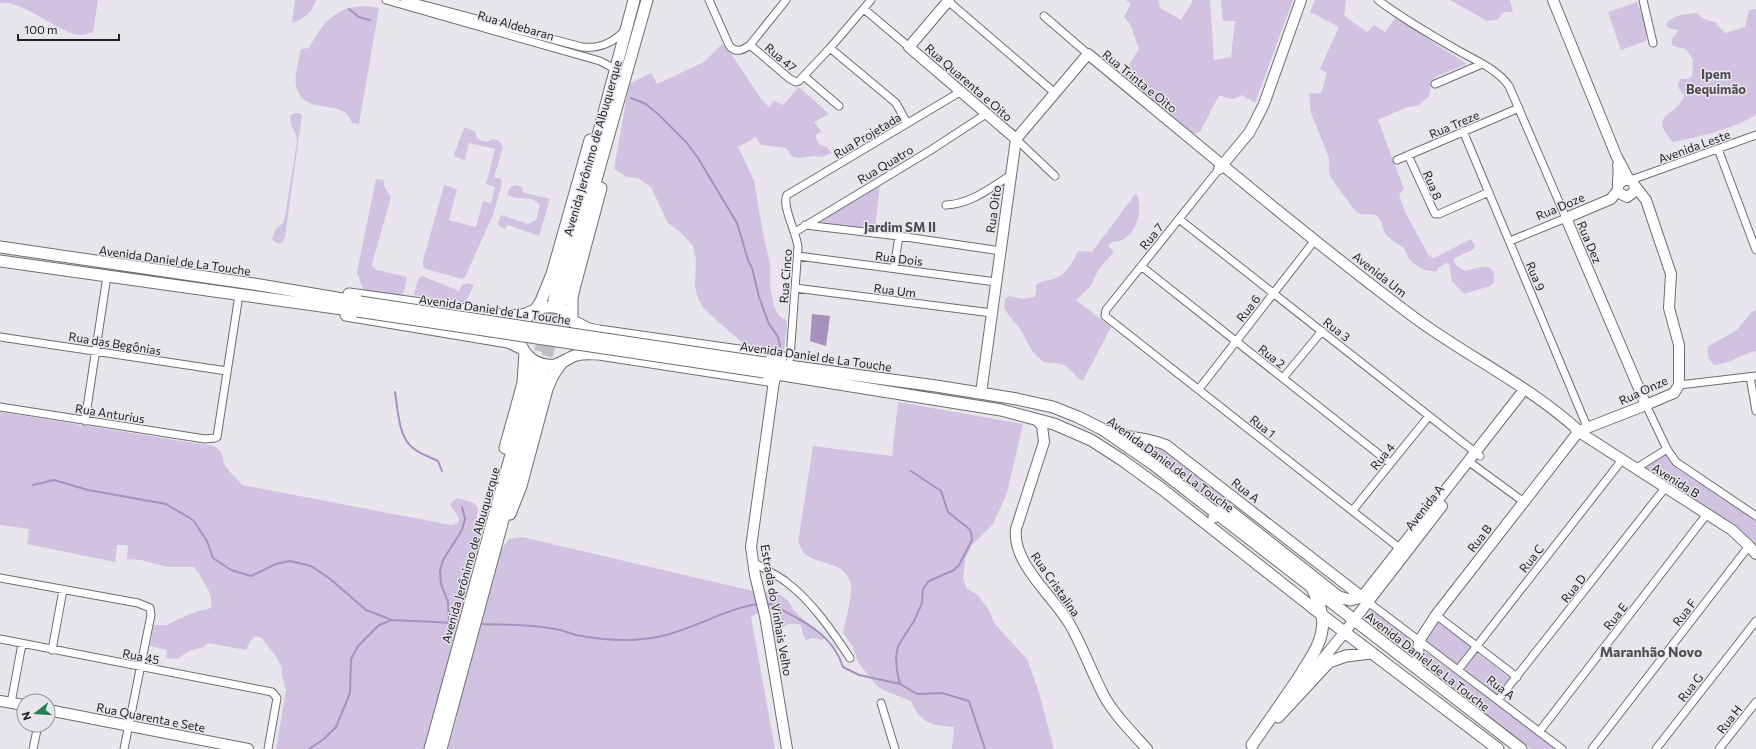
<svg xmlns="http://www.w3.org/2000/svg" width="1756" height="749" viewBox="0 0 1756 749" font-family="Commissioner,sans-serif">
  <rect width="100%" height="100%" fill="#e8e5ec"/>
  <path fill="#d2c2e2" d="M0 0H98L93 32C89 33 83 36 78 35 56 31 22 0 0 3Z
    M295 0H316C313 12 303 19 292 23Z
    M1126 0H1159L1160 8 1181 20 1193 1 1191 0H1210L1214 60 1231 57 1235 21H1223L1221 0H1293L1255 103 1242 95C1234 100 1229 100 1220 95L1217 99 1200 132 1193 134 1122 76 1139 49 1130 24 1124 17 1131 4Z
    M1315 0H1346L1344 16 1367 32 1374 25 1385 32 1395 18 1467 64 1435 77 1431 84 1429 96 1419 105 1405 108 1378 120 1404 189 1399 194 1405 212 1429 256 1434 258 1471 239 1475 245 1474 249 1453 259 1456 265 1465 271 1482 267H1489L1494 272V283L1490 286 1464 294 1452 281 1449 264 1446 263 1439 267 1437 271C1424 273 1407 262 1405 249 1400 245 1392 241 1387 236 1382 231 1383 221 1378 217 1371 211 1364 218 1355 211L1332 179 1329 172V158L1311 113 1309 94 1321 93 1327 73 1320 69 1339 27 1310 12Z
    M1450 0H1510L1513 12H1504L1497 20 1487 21Z
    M1637 2 1647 29 1646 41 1621 50 1608 12Z
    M365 6 379 8 359 124 352 123C344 96 304 118 296 86 294 75 299 60 301 49L309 48C317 33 328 15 346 9 352 7 359 7 365 6Z
    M1756 9V115C1730 130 1702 136 1673 142 1646 113 1677 117 1684 96L1678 87V83L1681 79H1688L1692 76 1693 60 1686 49 1673 46C1669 40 1676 35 1679 30L1668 28 1666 24C1672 15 1685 14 1696 13L1706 20 1715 22 1725 33 1745 27 1749 10Z
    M722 44 732 55 762 100 769 107 774 101 783 105 799 87 829 114 814 122 821 131 815 136 819 144 827 147 832 153 822 157 815 156 798 158 792 156 786 148 761 145 756 137 738 147 754 180 763 234 770 263V286L774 306 779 316 785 319 787 323 784 351 745 345 704 309 698 298 695 287 696 259 693 246 680 232 668 223 651 187 638 178 627 177 614 169 629 84 651 73 657 84 704 62Z
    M296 113H299L302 115 285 237 281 243 278 244 272 240 275 230 284 222 297 141C297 131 288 125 291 115Z
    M464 128H467L475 131 477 139 487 142 493 139C499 140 501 142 503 148L494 177 501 179 502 183 493 215 465 277 462 279 429 270 423 267V261L444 185 457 189 449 220 476 227 483 201 491 203 495 187 486 184 495 149 469 143 465 160 455 157 454 154Z
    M376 179 384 180C383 189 387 190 391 197L372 264 373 267 377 270 407 277 404 292 401 297 363 290 357 272Z
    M880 184 875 229 823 225V219Z
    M514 185 523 187 522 192 550 199 539 236 508 225 505 229 499 226 498 223 501 215 528 224 536 220 540 205C533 197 527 199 517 198 514 198 510 196 507 195L509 189Z
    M1136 193C1144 208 1137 233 1122 240 1118 242 1114 241 1110 243L1108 246 1114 252 1099 269 1090 287 1076 300 1111 327 1083 381C1076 378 1074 372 1068 368 1061 361 1052 364 1043 362L1032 351 1021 330 1008 314 1004 308 1005 298 1009 296 1023 299 1034 297 1036 293V285C1042 280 1049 281 1056 278 1067 273 1074 261 1078 251L1092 252Z
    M422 276 459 291 462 285 467 283 474 285 465 303 414 295 418 279Z
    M1756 310V351C1741 354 1730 364 1714 365 1708 359 1707 354 1708 346L1736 331 1752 312Z
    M898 402 1023 424 1007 493 993 524 972 545 965 559 963 579 967 589 978 595 988 609 995 624 1027 659 1038 689 1054 749H952L954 727C931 725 921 724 911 701L883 690 876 685 858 662 853 647 843 633C845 620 854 593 850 581 842 560 818 566 804 553 802 550 800 546 798 542L813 446 892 456Z
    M0 412 213 446C227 453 220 458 226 467 231 474 237 478 242 485L451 525 458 523C463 512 440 506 458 498L474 503 478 508 476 522 482 546 426 749H276L286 690 282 676V668L277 658 262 638 256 636 250 641 246 650 208 643 203 647 189 651 177 659 166 658 167 650 150 646 154 625H166L195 612 211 608C214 593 202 579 194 567H168L141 560 127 559 128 545H117L115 562 27 544 29 529 0 525Z
    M1140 442 1164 449 1239 505 1232 503 1217 506 1138 446Z
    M1665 454 1676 468 1756 520V549L1746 536 1642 468Z
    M522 537 753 591 758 594C771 590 780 592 789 602 791 605 792 608 794 610 802 620 816 628 826 637L822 640 813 638 806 640C802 635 803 630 800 624H788L781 628 777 612 766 608 751 617 775 749H448L500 551 509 539Z
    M1372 609 1407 636 1410 649 1367 616Z
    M1436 620 1471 646 1457 665 1423 639Z
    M1476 652 1510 678 1496 696 1462 670Z
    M1427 653 1556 749H1531L1422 664V654Z"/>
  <path fill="#a791bd" d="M812 314 830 316 826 346 810 341Z"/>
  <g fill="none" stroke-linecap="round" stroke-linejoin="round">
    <path stroke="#a791bd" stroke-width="2" d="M349 9 359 17 370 20
      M631 98 646 104 660 116 686 142 698 158 737 223 748 260 752 268 759 297 769 324 778 337 780 346
      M395 392C398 409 398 437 413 448 420 454 430 457 438 461L442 471
      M33 485 54 480 88 490 166 504 193 520 207 541 213 558 231 570 251 576 276 564 290 561 311 566 329 578 366 610 392 620 456 623
      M764 604H771C800 620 832 632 843 667L859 675 900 684 917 694 942 693 969 701 985 749
      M449 623 448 602 441 584 440 571 443 560 462 530 465 519 462 507
      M483 624C507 625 531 624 555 629 562 630 569 633 576 635 601 640 632 642 657 637 692 631 723 609 758 604
      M900 684 897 671 896 657 898 646 914 621 922 603 923 589 929 581 954 570 959 565 972 540 971 532 968 528 948 512 941 491 911 471
      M309 749 324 739 336 727 350 693 351 659 358 646 379 625 392 620"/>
    <path stroke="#c0bdc3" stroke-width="11" stroke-dasharray="11 5.5" stroke-linecap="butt" d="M535 367 554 300
      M543 372 561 303"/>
    <g stroke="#6f6c72" stroke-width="9">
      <path id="street" d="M386 0 600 61 615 69
        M405 0 582 47C599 49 614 42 625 30
        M709 0 729 45C735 54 743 50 750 45L786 0
        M1378 0C1403 19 1431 35 1459 51 1475 60 1497 69 1509 86L1566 218 1510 241
        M1643 0 1653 43
        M948 1 1055 93
        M864 9 909 47
        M1044 16 1088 54
        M750 45 790 79 796 82 799 81 830 48 871 0
        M830 48 896 103 907 123
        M805 77 839 106
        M1435 84 1482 64
        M1463 131 1588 429
        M1016 139 1055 176
        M1718 149 1756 250
        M1408 155 1435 214H1439L1489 192
        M1397 160 1519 108
        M1219 169 1106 310 1105 316 1402 550
        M1631 180 1756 135
        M946 205C971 204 990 188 1011 175
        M1179 219 1480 456
        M805 225 899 236 1001 251
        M795 232 931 150 986 114
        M798 256 996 282
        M1141 266 1390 463
        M894 268 899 236
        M795 288 992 313
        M0 337 227 371
        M790 358 798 247C797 234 781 205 787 195L960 92
        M1750 377 1756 411
        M1283 378 1322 331
        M1679 385 1756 376
        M1199 389 1315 240
        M1646 405 1667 449 1676 462 1756 516
        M0 407 205 439 215 438 217 437 239 295
        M85 421 107 276
        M1468 461 1524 502
        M1635 469 1667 449
        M1353 510 1429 416
        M753 562C763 568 775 574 785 581 812 601 832 631 850 658
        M0 578 138 603 150 608 151 615 124 749
        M1368 602 1562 749
        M1436 615 1517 677
        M0 639 272 692 277 698 268 749
        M52 650 63 590
        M1458 670 1622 460
        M1498 700 1665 488
        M11 703 22 644
        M881 703 895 749
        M1539 732 1707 514
        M33 749 38 725
        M1592 749 1749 546
        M1656 749 1756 621
        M1719 749 1756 702"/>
    </g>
    <g stroke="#6f6c72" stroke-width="12">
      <path id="secondary" d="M949 0 909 47 1016 139
        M1553 0 1616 155 1629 180
        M1618 165C1620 174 1616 185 1619 193L1627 197 1634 192 1635 186 1631 180H1624L1618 185
        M1219 169 1249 133 1255 122 1264 104 1301 0
        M1618 190 1611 199 1566 218 1646 405
        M774 381 751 547 755 575 765 616 787 749
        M981 393 1016 139 1088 54C1196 143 1303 234 1415 318 1468 357 1530 386 1579 431
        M1036 419 1042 426 1044 442 1016 529C1012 563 1052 595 1069 623 1082 645 1091 671 1103 694 1114 715 1132 732 1147 749
        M1576 430 1732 530 1749 546 1756 554
        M1108 431C1127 438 1147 437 1166 445L1362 597 1520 395
        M1579 431 1646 405 1674 393 1679 385V345L1669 308 1671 274 1646 200 1635 186
        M1417 668 1419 641 1436 615 1579 431
        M1303 683 1344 633 1442 506
        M0 701 24 705
        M48 710 248 749"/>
    </g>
    <g stroke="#6f6c72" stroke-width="13">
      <path id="primary" d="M0 247 260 285 360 302
        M0 261 357 311
        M349 294 501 315C510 316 518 316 526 314 533 311 539 307 547 307 568 305 581 324 577 344
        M554 300 634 0
        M561 303 647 0
        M536 309 541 301 552 274 590 140
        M533 311C524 319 518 329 520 341 523 357 539 367 555 365 563 363 569 357 577 355 584 353 592 354 599 354L774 381
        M346 315 508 342 523 349
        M572 318V298L575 285 601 188
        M575 322 589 329 599 331 781 357
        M766 363 936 386 1017 399 1053 407 1078 417 1102 429 1154 465 1521 749
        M764 372 1001 410 1054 424 1091 440 1122 460 1162 489 1322 615 1498 749
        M505 448 523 383 525 352
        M510 514 521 486 547 389 553 375 562 362
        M1214 517C1218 510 1224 509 1231 512L1339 597 1350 600 1362 597
        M1278 717 1329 662 1346 656 1371 653
        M1252 745C1268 722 1285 698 1301 674 1309 660 1320 646 1322 630 1325 616 1318 601 1312 588
        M430 749 535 367
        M441 749 543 372"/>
    </g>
    <use href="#street" stroke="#fff" stroke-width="7"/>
    <use href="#secondary" stroke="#fff" stroke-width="10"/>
    <use href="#primary" stroke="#fff" stroke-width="11"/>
    <g stroke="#6f6c72" stroke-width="13" stroke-linecap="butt">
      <path id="primary-bridge" d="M360 302 766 363
        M357 311 764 372"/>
    </g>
    <use href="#primary-bridge" stroke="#fff" stroke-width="11"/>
  </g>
  <g text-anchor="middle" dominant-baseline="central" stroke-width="3" stroke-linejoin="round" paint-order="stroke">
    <g font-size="12" fill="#201f21" stroke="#e8e5ec">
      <text transform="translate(516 25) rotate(16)">Rua Aldebaran</text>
      <text transform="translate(781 57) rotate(40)">Rua 47</text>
      <text transform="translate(1140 81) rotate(39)">Rua Trinta e Oito</text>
      <text transform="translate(969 82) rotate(41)">Rua Quarenta e Oito</text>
      <text transform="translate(1454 124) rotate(-23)">Rua Treze</text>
      <text transform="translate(867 135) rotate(-31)">Rua Projetada</text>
      <text transform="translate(1694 146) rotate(-20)">Avenida Leste</text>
      <text transform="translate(592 148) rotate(-74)">Avenida Jerônimo de Albuquerque</text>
      <text transform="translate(885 164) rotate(-31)">Rua Quatro</text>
      <text transform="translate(1433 185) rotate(67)">Rua 8</text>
      <text transform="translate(1560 206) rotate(-23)">Rua Doze</text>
      <text transform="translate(993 209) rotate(-82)">Rua Oito</text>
      <text transform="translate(1151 236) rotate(-51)">Rua 7</text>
      <text transform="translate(1590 242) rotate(67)">Rua Dez</text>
      <text transform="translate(899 258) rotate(7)">Rua Dois</text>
      <text transform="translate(175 260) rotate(8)">Avenida Daniel de La Touche</text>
      <text transform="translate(1380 274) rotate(38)">Avenida Um</text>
      <text transform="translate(785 276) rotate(-86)">Rua Cinco</text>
      <text transform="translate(1536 276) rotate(67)">Rua 9</text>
      <text transform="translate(895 290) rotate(7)">Rua Um</text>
      <text transform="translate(1248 308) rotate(-52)">Rua 6</text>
      <text transform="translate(495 309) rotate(8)">Avenida Daniel de La Touche</text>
      <text transform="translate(1337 329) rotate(38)">Rua 3</text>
      <text transform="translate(115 343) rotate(9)">Rua das Begônias</text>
      <text transform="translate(816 356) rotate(8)">Avenida Daniel de La Touche</text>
      <text transform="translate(1272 356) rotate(38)">Rua 2</text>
      <text transform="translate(1643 390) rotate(-25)">Rua Onze</text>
      <text transform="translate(110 413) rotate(9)">Rua Anturius</text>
      <text transform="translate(1263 426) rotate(38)">Rua 1</text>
      <text transform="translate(1382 456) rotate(-51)">Rua 4</text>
      <text transform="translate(1171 464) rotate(36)">Avenida Daniel de La Touche</text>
      <text transform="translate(1676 480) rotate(32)">Avenida B</text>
      <text transform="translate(1246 490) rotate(38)">Rua A</text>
      <text transform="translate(1424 507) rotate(-52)">Avenida A</text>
      <text transform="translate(1479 538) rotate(-52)">Rua B</text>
      <text transform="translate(470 555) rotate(-74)">Avenida Jerônimo de Albuquerque</text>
      <text transform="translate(1531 558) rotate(-52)">Rua C</text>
      <text transform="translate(1056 584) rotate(55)">Rua Cristalina</text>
      <text transform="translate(1573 588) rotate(-52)">Rua D</text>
      <text transform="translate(777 610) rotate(80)">Estrada do Vinhais Velho</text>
      <text transform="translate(1684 612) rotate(-52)">Rua F</text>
      <text transform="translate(1615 616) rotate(-52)">Rua E</text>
      <text transform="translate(141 656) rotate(11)">Rua 45</text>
      <text transform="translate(1428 661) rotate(38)">Avenida Daniel de La Touche</text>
      <text transform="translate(1501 687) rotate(37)">Rua A</text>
      <text transform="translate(1690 687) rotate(-52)">Rua G</text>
      <text transform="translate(151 717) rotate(11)">Rua Quarenta e Sete</text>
      <text transform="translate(1729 719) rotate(-52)">Rua H</text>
    </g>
    <g font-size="13" font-weight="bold" fill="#504d52" stroke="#e8e5ec">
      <text x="1716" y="74">Ipem<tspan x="1716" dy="15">Bequimão</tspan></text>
      <text x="900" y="227">Jardim SM II</text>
    </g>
    <g font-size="14" font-weight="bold" fill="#504d52" stroke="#e8e5ec">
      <text x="1651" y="651">Maranhão Novo</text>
    </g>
  </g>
  <g transform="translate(36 713) rotate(253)"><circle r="19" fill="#e8e5ec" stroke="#98969b"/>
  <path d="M0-3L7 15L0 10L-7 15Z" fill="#277f53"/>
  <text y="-6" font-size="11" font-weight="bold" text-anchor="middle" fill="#201f21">N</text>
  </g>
  <path d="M18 34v6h101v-6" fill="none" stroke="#201f21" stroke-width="2"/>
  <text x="24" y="34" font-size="12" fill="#201f21" stroke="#e8e5ec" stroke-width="3" paint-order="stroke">100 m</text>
</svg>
